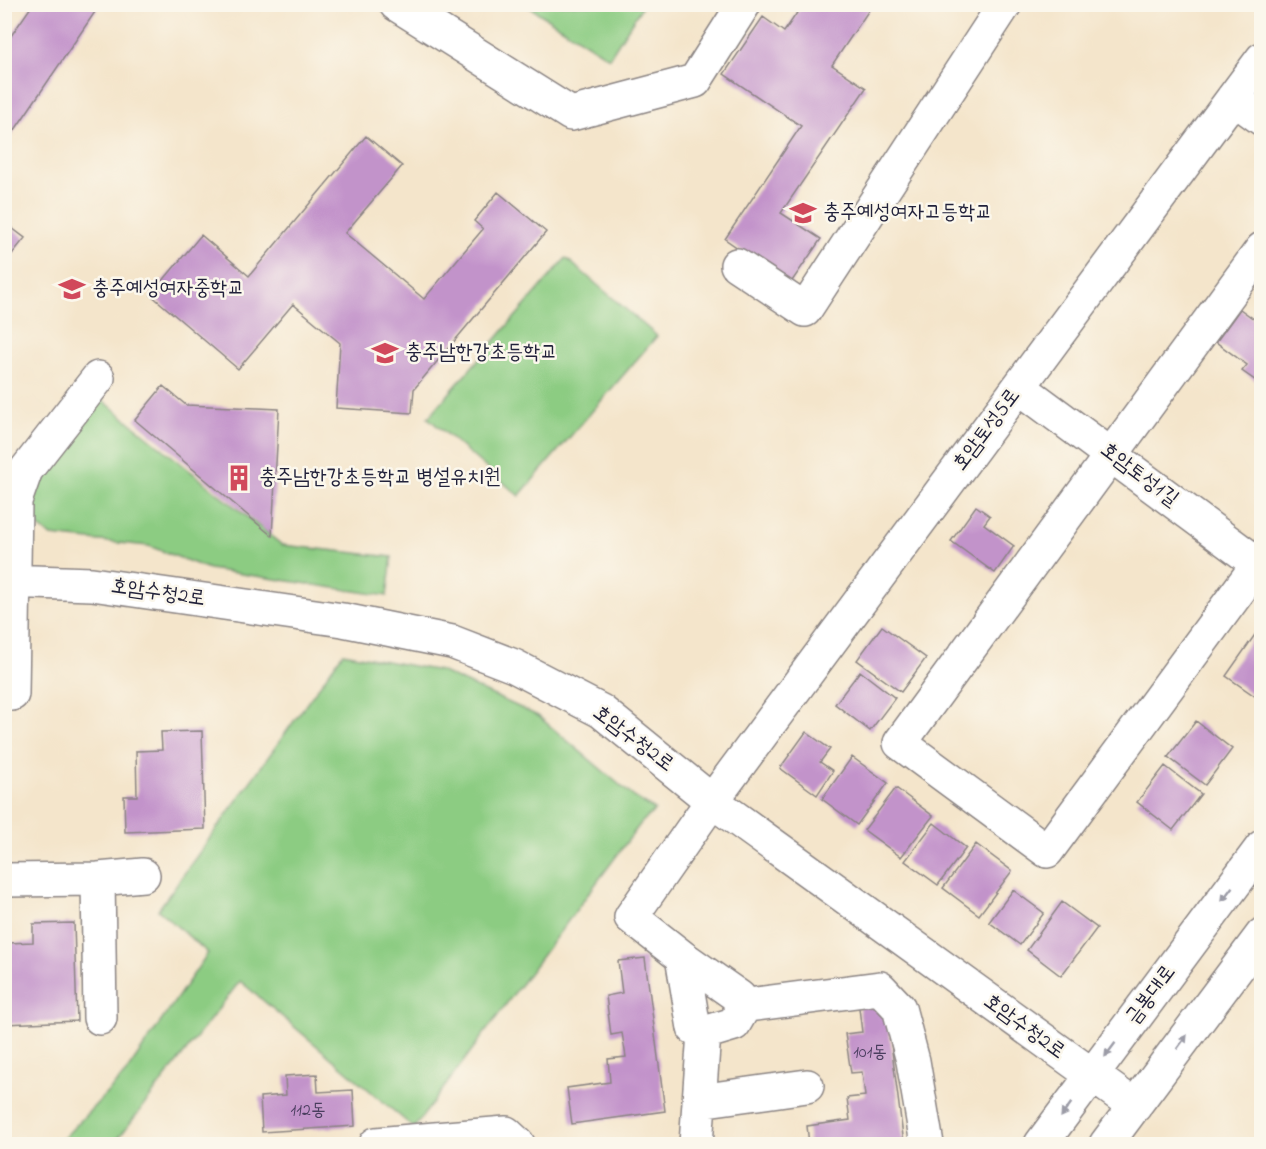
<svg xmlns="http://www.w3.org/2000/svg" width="1266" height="1149" viewBox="0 0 1266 1149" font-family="'Indie Flower','Poor Story',sans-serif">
  <rect width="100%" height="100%" fill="#fbf7ec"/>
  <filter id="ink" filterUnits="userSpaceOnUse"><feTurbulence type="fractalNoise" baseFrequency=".0167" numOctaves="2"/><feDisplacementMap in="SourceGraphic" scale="12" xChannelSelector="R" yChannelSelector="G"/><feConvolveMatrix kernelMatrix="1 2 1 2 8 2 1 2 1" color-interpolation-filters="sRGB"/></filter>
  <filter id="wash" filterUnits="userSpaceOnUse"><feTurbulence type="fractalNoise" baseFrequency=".008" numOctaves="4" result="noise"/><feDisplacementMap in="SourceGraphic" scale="24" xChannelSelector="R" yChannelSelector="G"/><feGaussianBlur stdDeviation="1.35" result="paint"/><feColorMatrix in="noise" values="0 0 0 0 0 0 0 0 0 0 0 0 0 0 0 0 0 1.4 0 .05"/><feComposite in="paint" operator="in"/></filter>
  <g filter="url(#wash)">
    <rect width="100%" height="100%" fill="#f4e5cb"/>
    <path fill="#8ccc82" stroke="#57775e" stroke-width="1.5" d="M526 5H643L609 58Z
      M566 258 657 336 519 496 428 418Z
      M100 398 282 545 392 557 387 596 209 569 149 546 51 536 30 521 34 481Z
      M343 653 440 671 538 716 634 797 655 810 641 823 414 1128 240 981 114 1144H58L125 1074 208 953 158 910Z"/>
    <g id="blocks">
      <path fill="#c293ca" d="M33 4H90L97 9 4 146V46Z
        M803 4H873L832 65 866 88 781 213 821 239 790 284 725 239 801 126 724 74 763 17 784 32Z
        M366 136 402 166 345 233 424 299 483 229 474 221 498 192 546 232 414 389 412 413 336 408 340 343 293 304 238 369 151 295 201 235 249 276Z
        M4 222 25 238 4 264Z
        M1240 309 1262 325V385L1242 371 1247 365 1216 342Z
        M163 386 186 405 279 409 272 536 135 420Z
        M976 506 990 516 984 524 1014 546 995 573 951 541Z
        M882 626 926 658 901 692 857 660Z
        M1259 629 1262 631V701L1226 676Z
        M860 671 895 698 870 731 835 704Z
        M1196 721 1232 749 1205 785 1168 757Z
        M202 731 205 829 125 832 124 796H137L136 751 162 750 161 732Z
        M806 732 830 749 820 762 833 771 817 795 780 768Z
        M852 757 888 783 857 825 822 799Z
        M1165 766 1201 794 1173 830 1137 802Z
        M896 788 933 816 901 857 864 830Z
        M934 823 966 848 938 885 905 861Z
        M976 844 1012 871 979 915 943 888Z
        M1013 890 1044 913 1020 945 989 922Z
        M1062 902 1097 928 1061 976 1027 950Z
        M74 923 77 1021 4 1024V988H9L8 943 33 942V924Z
        M645 958 665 1111 572 1124 567 1088 610 1082 608 1059 626 1057 622 1033 611 1035 606 996 622 993 618 961Z
        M885 997 904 1144H809L807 1126 850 1120 847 1098 865 1096 862 1072 851 1073 845 1034 862 1032 858 1000Z
        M317 1074 318 1092 353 1090 355 1126 262 1132 260 1097 286 1095 285 1076Z"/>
    </g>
  </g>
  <g filter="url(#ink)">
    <use href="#blocks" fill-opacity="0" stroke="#8b8483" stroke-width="1.5"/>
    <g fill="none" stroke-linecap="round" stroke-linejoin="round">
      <g stroke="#8b8483" stroke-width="36">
        <path id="minor" d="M396 4 571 114 695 81 744 4
          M1233 98 1262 119
          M1262 249 900 743 1047 851 1262 559
          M737 265 805 310 1005 4
          M1019 387 1258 564
          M4 581 92 584 343 620 452 642 514 666 601 711 712 801 1135 1106
          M12 694 15 501 26 470 98 378
          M98 879 100 1018
          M4 880 98 879 143 875
          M682 957 694 1028 704 1033 734 1024 741 1012 739 997 682 957 631 917 712 801 1262 59
          M740 1006 880 988 899 1008 913 1061 927 1144
          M699 1101 807 1086
          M376 1144 506 1133 518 1144
          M696 1144 704 1033
          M1041 1144 1262 847
          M1106 1144 1262 935"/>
      </g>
      <use href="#minor" stroke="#fff" stroke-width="33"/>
    </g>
    <defs><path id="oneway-solid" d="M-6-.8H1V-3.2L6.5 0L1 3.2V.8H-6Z" transform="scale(1.5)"/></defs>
    <g fill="#9c9ca7">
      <use href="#oneway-solid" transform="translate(1227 894) rotate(127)"/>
      <use href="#oneway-solid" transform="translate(1182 1042) rotate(-54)"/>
      <use href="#oneway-solid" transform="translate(1110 1050) rotate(127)"/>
      <use href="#oneway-solid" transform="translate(1066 1110) rotate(126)"/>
    </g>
  </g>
  <defs>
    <g id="school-bare" transform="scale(2.07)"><path d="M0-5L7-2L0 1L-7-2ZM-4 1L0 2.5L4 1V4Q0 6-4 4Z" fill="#d1495b" stroke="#fbf7ec" stroke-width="2.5" paint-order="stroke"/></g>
    <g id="building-bare" transform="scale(2.07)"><path d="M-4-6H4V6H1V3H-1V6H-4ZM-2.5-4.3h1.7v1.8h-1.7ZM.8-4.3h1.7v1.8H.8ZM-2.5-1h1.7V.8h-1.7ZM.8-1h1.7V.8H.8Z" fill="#d1495b" stroke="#fbf7ec" stroke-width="2.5" paint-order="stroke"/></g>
  </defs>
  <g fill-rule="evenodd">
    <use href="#school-bare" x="803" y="213"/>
    <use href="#school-bare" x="72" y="289"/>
    <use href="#school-bare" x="385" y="353"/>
    <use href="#building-bare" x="239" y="478"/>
  </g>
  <g text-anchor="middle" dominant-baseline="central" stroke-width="5" stroke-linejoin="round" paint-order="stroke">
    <g font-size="18" fill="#4a3e5f">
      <text x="870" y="1053">101동</text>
      <text x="308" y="1111">112동</text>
    </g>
    <g font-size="21" fill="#22223b" stroke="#fbf7ec" text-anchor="start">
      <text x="823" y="213">충주예성여자고등학교</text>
      <text x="92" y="289">충주예성여자중학교</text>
      <text x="405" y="353">충주남한강초등학교</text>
      <text x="259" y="478">충주남한강초등학교 병설유치원</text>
    </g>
    <g font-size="21" fill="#22223b" stroke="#fbf7ec">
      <text transform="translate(987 430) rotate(-53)">호암토성5로</text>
      <text transform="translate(1139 475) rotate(37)">호암토성1길</text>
      <text transform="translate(158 593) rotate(8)">호암수청2로</text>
      <text transform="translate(633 739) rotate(37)">호암수청2로</text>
      <text transform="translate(1151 995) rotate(-53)">금봉대로</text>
      <text transform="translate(1024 1027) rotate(36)">호암수청2로</text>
    </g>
  </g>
  <rect width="1266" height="1149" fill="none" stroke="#fbf7ec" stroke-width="24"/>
</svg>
